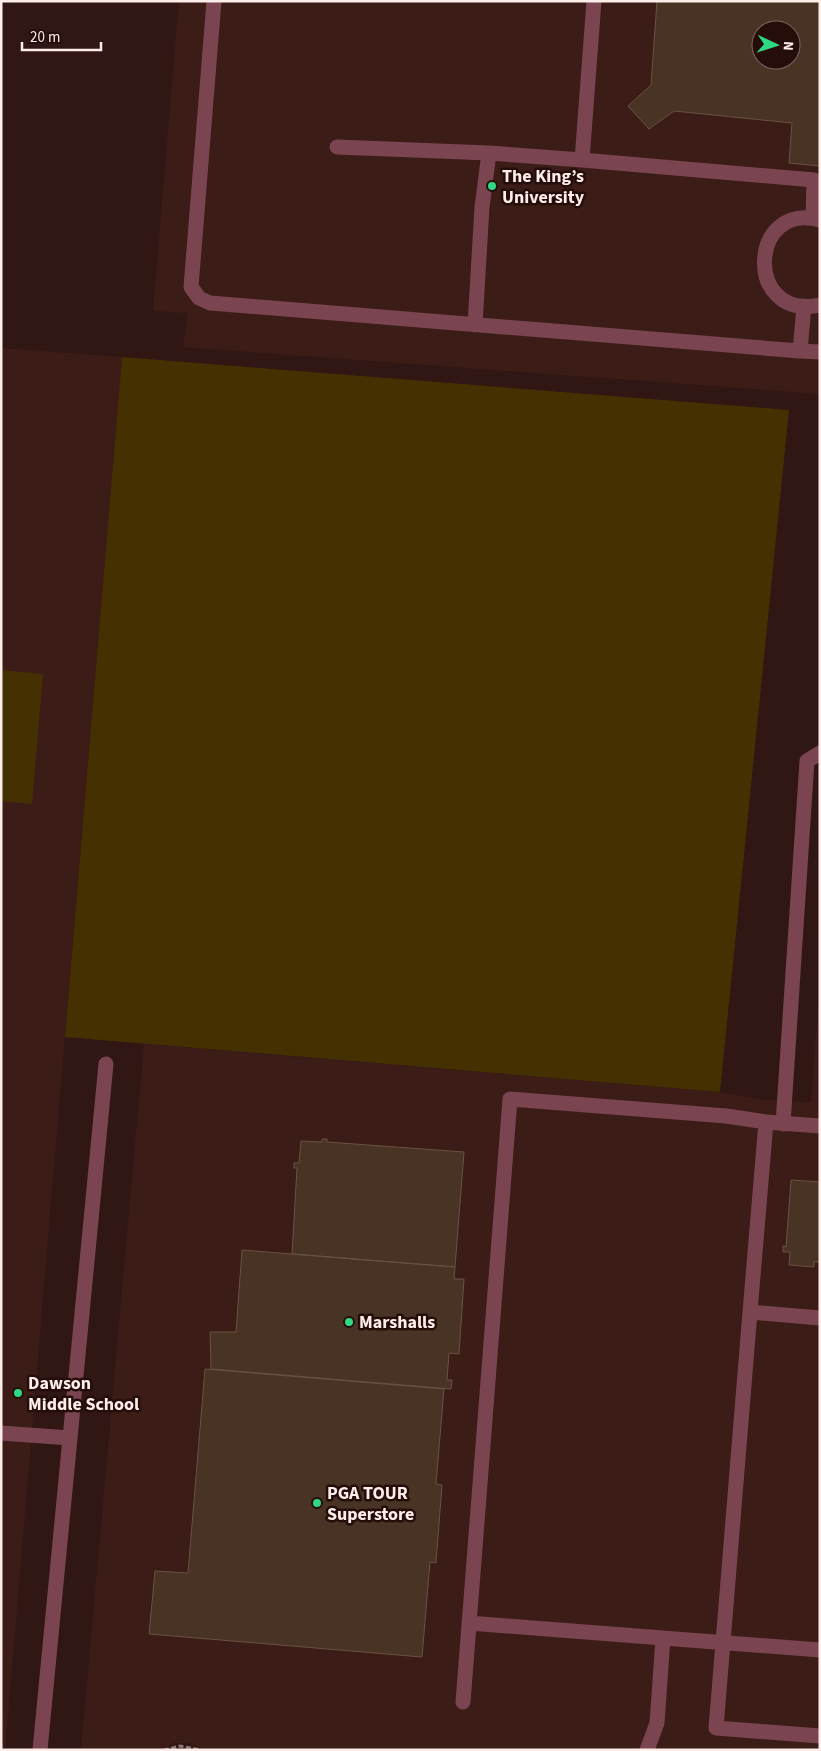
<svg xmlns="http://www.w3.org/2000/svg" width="821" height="1751" viewBox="0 0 821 1751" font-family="'Source Sans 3',sans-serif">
  <rect width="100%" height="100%" fill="#301713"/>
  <path fill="#3c1c17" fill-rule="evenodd" d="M179 1H820V394L183 347 188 313 153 311ZM761 30H791V60H761Z
    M1 348 122 357 5 1750H1Z
    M820 986V1750H207L187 1743H174L160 1750H81L144 1044 720 1092 765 1100 811 1102Z"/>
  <path fill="#453002" d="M122 357 789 410 720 1092 65 1037Z
    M1 670 43 674 32 804 1 801Z"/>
  <path fill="#493324" stroke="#6a5241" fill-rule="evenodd" d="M657 1H820V166L789 163 792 123 674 111 649 129 628 106 651 85ZM761 30H791V60H761Z
    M322 1139H327V1142L464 1152 455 1267 292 1254 297 1168H294V1163H299L301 1141 322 1142Z
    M791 1180 820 1182V1262H814V1267L789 1265 790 1252H783V1246L786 1247Z
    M242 1250 455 1267 454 1279H464L459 1354 449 1353 447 1380H452L451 1389 211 1369 210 1332H236Z
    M205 1369 444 1389 436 1484 442 1485 436 1563 430 1562 422 1657 149 1634 155 1571 188 1573Z"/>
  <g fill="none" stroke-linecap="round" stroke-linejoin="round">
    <path stroke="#8d7773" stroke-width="3" stroke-dasharray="5 2.5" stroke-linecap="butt" d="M164 1750 180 1746 201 1750"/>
    <path stroke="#7a4451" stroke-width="15" d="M214 1 191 287 199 298 210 303 800 351 804 306
      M594 1 582 160 814 180 813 218
      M337 147 489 153
      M820 220C749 200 743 321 820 305
      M475 325 482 207 489 153 582 160
      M800 351 820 352
      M766 1122 750 1312 820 1318
      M783 1124 807 761 820 753
      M750 1312 716 1728 820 1736
      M1 1433 70 1438
      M469 1623 663 1638
      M463 1702 510 1099 726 1116 766 1122 820 1126
      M40 1750 106 1064
      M647 1750 657 1723 663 1638 820 1650"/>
  </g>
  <g fill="#2fd883" stroke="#250e0a" stroke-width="2">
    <circle cx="492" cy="186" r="5"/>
    <circle cx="349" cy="1322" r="5"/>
    <circle cx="18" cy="1393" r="5"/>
    <circle cx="317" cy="1503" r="5"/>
  </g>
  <g text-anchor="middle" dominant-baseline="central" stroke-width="5" stroke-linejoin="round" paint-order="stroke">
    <g font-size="18" font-weight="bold" fill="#ffede9" stroke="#250e0a" text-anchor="start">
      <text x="502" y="176">The King’s<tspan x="502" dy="21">University</tspan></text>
      <text x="359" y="1322">Marshalls</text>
      <text x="28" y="1383">Dawson<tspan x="28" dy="21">Middle School</tspan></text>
      <text x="327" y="1493">PGA TOUR<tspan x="327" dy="21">Superstore</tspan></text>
    </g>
  </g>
  <rect width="821" height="1751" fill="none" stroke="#ffede9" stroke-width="5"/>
  <g transform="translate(776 45) rotate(94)"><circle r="24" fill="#250e0a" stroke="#7c6763"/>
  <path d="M0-4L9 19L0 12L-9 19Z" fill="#2fd883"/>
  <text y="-8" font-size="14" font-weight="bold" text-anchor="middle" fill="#ffede9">N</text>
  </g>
  <path d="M22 42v8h79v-8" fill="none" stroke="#ffede9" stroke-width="2.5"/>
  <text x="30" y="42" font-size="15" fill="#ffede9" stroke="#250e0a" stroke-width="4" paint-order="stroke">20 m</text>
</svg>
